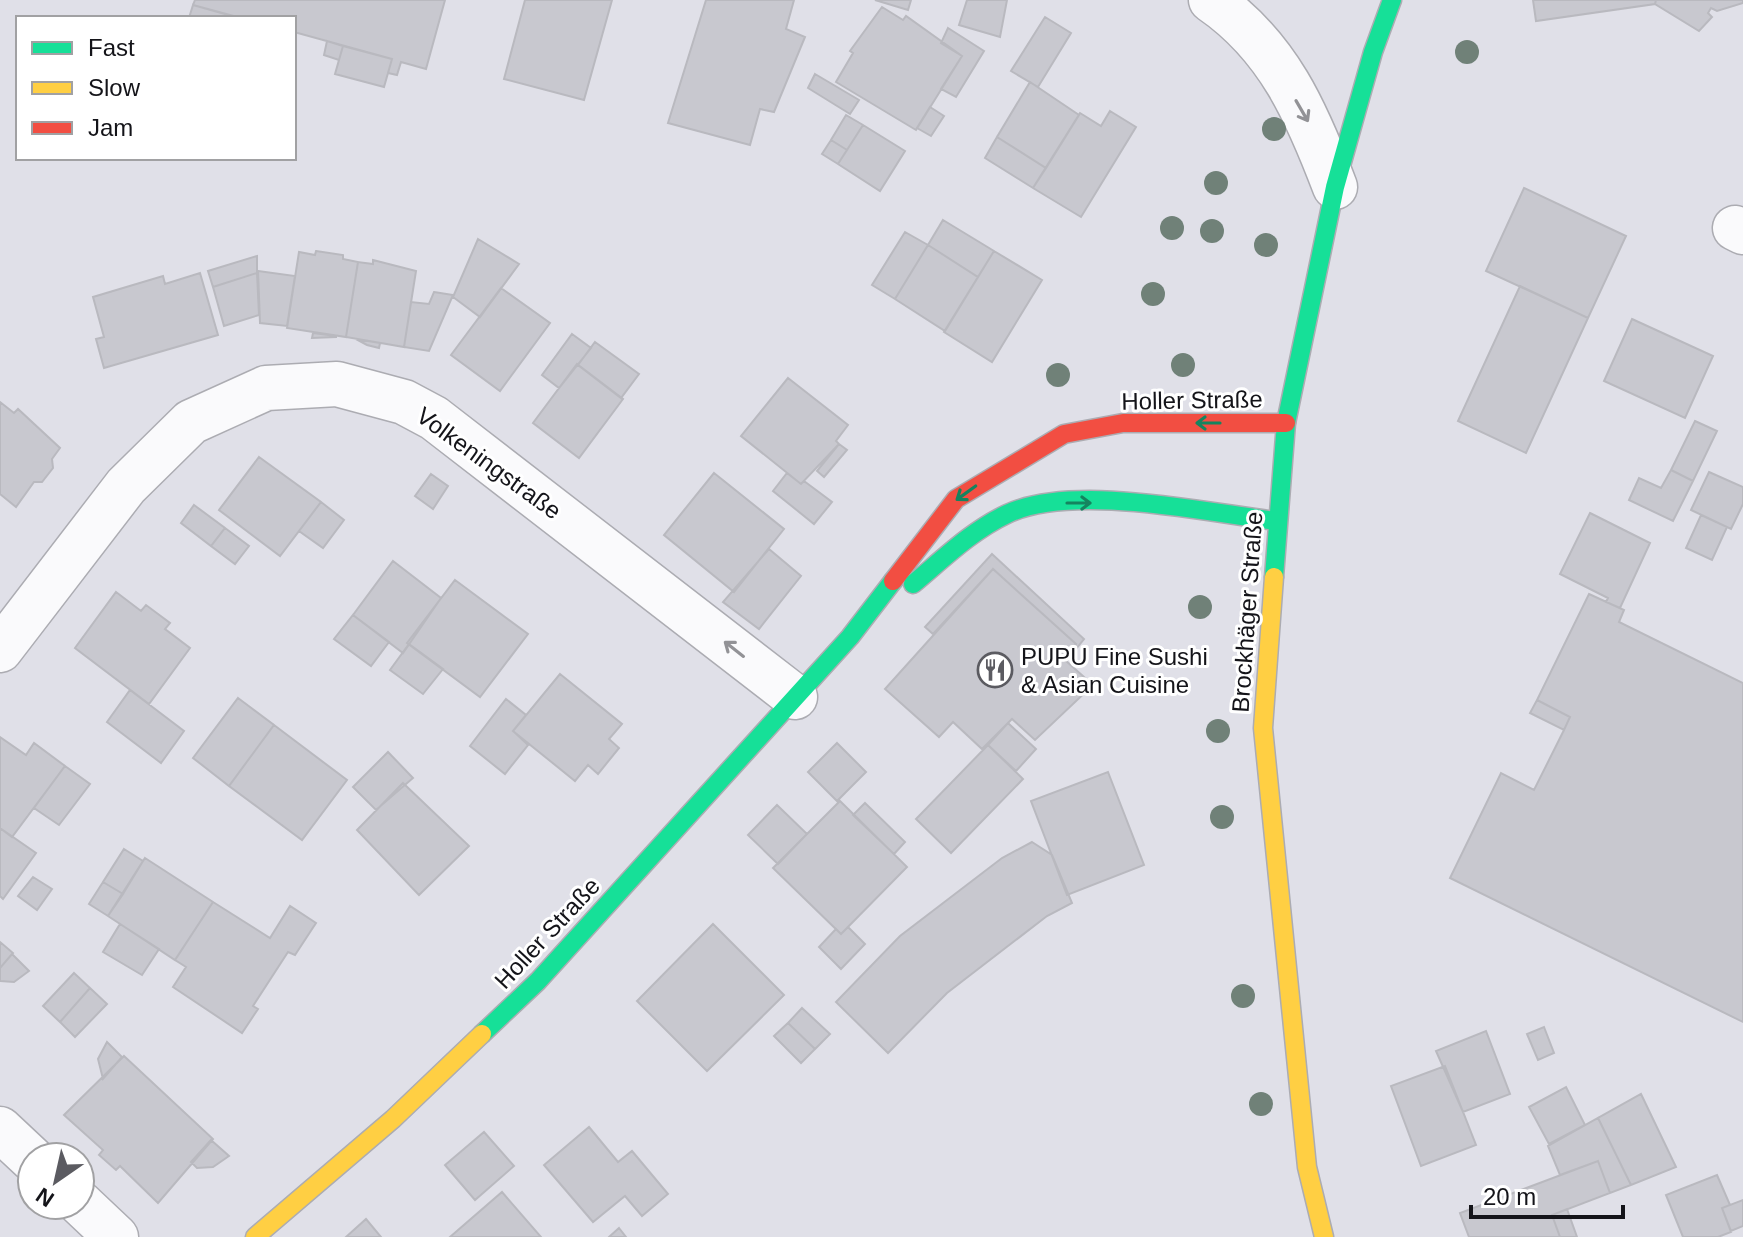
<svg xmlns="http://www.w3.org/2000/svg" width="1743" height="1237" viewBox="0 0 1743 1237" font-family="Helvetica,sans-serif">
  <rect width="100%" height="100%" fill="#e0e0e8"/>
  <path fill="#c8c8cf" stroke="#b9b9bf" stroke-width="2" d="M195 0H445L426 69 401 62 397 75 388 73 392 59 294 32V18H241L193 5Z
    M525 0H612L584 100 504 79Z
    M706 0H794L786 29 805 37 774 112 760 109 750 145 668 123Z
    M875 0H911L908 10Z
    M967 0H1007L1000 37 959 25Z
    M1533 0H1656L1655 4 1536 21Z
    M1656 0H1743V3L1717 11 1711 8 1708 13 1712 17 1699 31 1655 4Z
    M193 5 232 16 231 18H189Z
    M882 7 903 20 906 16 962 56 916 130 836 82 853 53 850 51Z
    M1045 17 1071 33 1038 87 1011 71Z
    M948 28 984 51 956 97 941 89 962 56 941 43Z
    M327 41 343 46 339 60 324 55Z
    M343 46 392 59 384 87 335 74Z
    M815 74 859 100 850 114 808 88Z
    M1030 82 1079 115 1046 168 997 137Z
    M930 107 944 116 931 136 917 128Z
    M1110 111 1136 127 1081 217 1033 188 1080 113 1101 126Z
    M846 115 863 125 847 150 831 140Z
    M863 125 905 151 880 191 838 164Z
    M997 137 1046 168 1033 188 985 158Z
    M831 140 847 150 838 164 822 154Z
    M1524 188 1626 236 1588 318 1486 271Z
    M943 220 994 251 978 277 928 245Z
    M905 232 928 245 895 299 872 285Z
    M478 239 519 264 480 317 453 297Z
    M928 245 978 277 945 331 895 299Z
    M316 251 343 255V259L358 262 346 337 287 328 299 252 315 255Z
    M994 251 1042 280 992 362 944 332Z
    M257 256V273L213 287 208 271Z
    M373 260 416 271 404 347 346 337 358 262 373 264Z
    M258 271 295 276 287 326 260 323Z
    M200 273 218 335 104 368 96 339 104 337 93 297 163 276 165 284Z
    M257 273 259 315 224 326 213 287Z
    M1520 286 1588 318 1526 453 1458 421Z
    M501 288 550 323 500 391 451 355Z
    M434 292 453 295 429 351 404 347 411 302 429 304Z
    M1632 319 1713 356 1685 418 1604 381Z
    M313 333 336 336V337L312 338Z
    M572 334 591 348 559 388 542 375Z
    M356 339 380 343 379 348 367 345Z
    M595 342 639 374 621 398 578 365Z
    M577 364 623 399 579 458 533 423Z
    M788 378 848 425 836 441 839 444 801 484 741 436Z
    M0 402 14 413 18 409 60 448 52 459 53 468 42 482H34L16 507 0 494Z
    M1695 421 1717 431 1693 481 1671 470Z
    M839 444 847 450 824 477 817 471Z
    M259 457 321 502 280 556 219 510Z
    M1671 470 1693 481 1673 521 1629 500 1639 478 1661 488Z
    M1709 472 1743 487V504L1731 529 1691 510Z
    M714 473 784 529 734 592 664 535Z
    M787 473 801 484 804 481 832 502 814 524 773 491Z
    M431 474 448 486 433 509 415 496Z
    M321 502 344 520 323 548 299 531Z
    M194 505 225 528 211 546 181 523Z
    M1590 513 1650 543 1620 608 1606 602 1608 598 1560 574Z
    M1701 515 1727 527 1712 560 1686 548Z
    M225 528 249 546 235 564 211 546Z
    M769 549 801 576 759 629 723 602Z
    M992 554 1084 639 1076 649V644L993 569 933 634 925 627Z
    M393 561 441 598 403 653 353 615Z
    M993 569 1076 644 1065 660 1093 685 1035 740 1012 719 982 749 953 722 939 737 885 689Z
    M455 580 528 634 480 697 407 643Z
    M116 592 141 611 146 605 170 623 165 629 190 648 149 704 75 648Z
    M1589 594 1624 610 1619 622 1743 683V1022L1450 878 1501 773 1534 790 1564 730 1570 717 1537 700Z
    M353 615 389 642 371 666 334 639Z
    M409 644 443 669 423 694 390 670Z
    M560 674 622 724 609 739 619 748 598 774 588 765 575 781 513 731Z
    M130 690 184 731 161 763 107 722Z
    M238 698 274 725 229 786 193 758Z
    M506 699 526 715 513 731 528 745 505 774 470 746Z
    M1537 700 1570 717 1564 730 1530 713Z
    M1008 723 1036 749 1016 771 988 745Z
    M274 725 347 780 302 840 229 786Z
    M0 737 26 755 34 743 65 766 12 837 0 828Z
    M837 743 866 772 837 801 808 772Z
    M988 745 1023 779 951 853 916 819Z
    M388 752 413 778 376 810 353 787Z
    M65 766 90 784 59 825 34 808Z
    M1108 772 1144 865 1067 895 1031 801Z
    M403 783 469 846 419 895 357 830Z
    M840 801 907 867 841 934 773 868Z
    M865 803 905 842 894 854 853 815Z
    M777 805 807 834 778 864 748 835Z
    M0 828 36 853 3 899 0 896Z
    M1032 842 1052 855 1072 903 1047 916 947 993 888 1053 836 1002 900 936 1002 858Z
    M124 849 143 861 123 894 103 882Z
    M145 858 213 902 175 960 108 916Z
    M33 877 52 889 37 910 18 896Z
    M103 882 123 894 108 916 89 904Z
    M213 902 270 938 290 906 316 923 295 955 288 952 253 1006 258 1009 242 1033 173 987 186 967 175 960Z
    M120 924 159 949 142 975 103 952Z
    M713 924 784 995 707 1071 637 1001Z
    M848 927 865 944 841 969 819 947 836 929 841 934Z
    M0 942 13 953 0 968Z
    M12 954 29 971 14 982 0 981V968Z
    M74 973 90 988 60 1022 43 1006Z
    M90 988 107 1004 75 1037 60 1022Z
    M802 1008 830 1034 815 1049 788 1023Z
    M788 1023 815 1049 801 1063 774 1036Z
    M1544 1027 1554 1053 1538 1060 1527 1034Z
    M1486 1031 1510 1094 1463 1112 1436 1051Z
    M107 1042 122 1057 103 1079 98 1059Z
    M124 1056 213 1139 158 1203 120 1166 116 1170 99 1155 103 1150 64 1115Z
    M1445 1066 1476 1145 1421 1166 1391 1086Z
    M1566 1087 1585 1125 1549 1144 1529 1107Z
    M1641 1094 1676 1167 1631 1185 1598 1118Z
    M1598 1118 1631 1185 1610 1193 1598 1161 1560 1175 1548 1146Z
    M589 1127 618 1162 632 1151 668 1194 642 1216 625 1196 593 1222 544 1165Z
    M484 1132 514 1166 475 1200 445 1165Z
    M211 1140 229 1156 213 1167 197 1168 191 1162Z
    M1598 1161 1610 1193 1552 1215 1560 1237H1469L1460 1213Z
    M1717 1175 1730 1205 1722 1208 1731 1232 1718 1237H1683L1666 1195Z
    M502 1192 541 1237H450Z
    M1743 1200V1226L1731 1231 1722 1208Z
    M1567 1209 1577 1237H1560L1552 1215Z
    M366 1219 381 1237H346Z
    M619 1228 626 1237H609Z"/>
  <g fill="none" stroke-linecap="round" stroke-linejoin="round">
    <g stroke="#acacb2" stroke-width="47">
      <path id="street" d="M1211 0C1278 46 1307 113 1335 187
        M1735 228 1743 232
        M0 650 126 486 191 422 266 388 337 384 404 402 434 418 795 697
        M0 1129 32 1159
        M80 1203 116 1237"/>
    </g>
    <g stroke="#acacb2" stroke-width="21">
      <path id="fast" d="M1274 577 1286 423 1335 187 1373 52 1392 0
        M913 584C943 559 971 531 1007 514 1072 483 1204 512 1276 521
        M482 1034 538 981 850 637 893 581"/>
    </g>
    <g stroke="#acacb2" stroke-width="21">
      <path id="slow" d="M1274 577 1263 728 1307 1167 1324 1237
        M255 1237 393 1119 482 1034"/>
    </g>
    <g stroke="#acacb2" stroke-width="21">
      <path id="jam" d="M893 581 956 499 1064 434 1123 423H1286"/>
    </g>
    <use href="#street" stroke="#fafafc" stroke-width="44"/>
    <use href="#fast" stroke="#16e098" stroke-width="18"/>
    <use href="#slow" stroke="#ffcf43" stroke-width="18"/>
    <use href="#jam" stroke="#f24e42" stroke-width="18"/>
  </g>
  <g fill="#708178">
    <circle cx="1467" cy="52" r="12"/>
    <circle cx="1274" cy="129" r="12"/>
    <circle cx="1216" cy="183" r="12"/>
    <circle cx="1172" cy="228" r="12"/>
    <circle cx="1212" cy="231" r="12"/>
    <circle cx="1266" cy="245" r="12"/>
    <circle cx="1153" cy="294" r="12"/>
    <circle cx="1183" cy="365" r="12"/>
    <circle cx="1058" cy="375" r="12"/>
    <circle cx="1200" cy="607" r="12"/>
    <circle cx="1218" cy="731" r="12"/>
    <circle cx="1222" cy="817" r="12"/>
    <circle cx="1243" cy="996" r="12"/>
    <circle cx="1261" cy="1104" r="12"/>
  </g>
  <defs><path id="oneway-shaft" d="M-6 0H5M1.5-3L5.5 0L1.5 3" fill="none" stroke-width="1.6" stroke-linecap="round" stroke-linejoin="round" transform="scale(2)"/></defs>
  <g stroke="#929296">
    <use href="#oneway-shaft" transform="translate(1302 111) rotate(60)"/>
    <use href="#oneway-shaft" transform="translate(734 649) rotate(-142)"/>
  </g>
  <g stroke="#15845f">
    <use href="#oneway-shaft" transform="translate(1208 423) rotate(180)"/>
    <use href="#oneway-shaft" transform="translate(966 493) rotate(144)"/>
    <use href="#oneway-shaft" transform="translate(1079 503)"/>
  </g>
  <defs>
    <g id="restaurant-ring" transform="scale(1.8)"><circle r="9.5" fill="#fff" stroke="#5b5b61" stroke-width="1.5"/><path d="M-5-6h1v4h1v-4h1v4h1v-4h1v5L-1.5 .5V6h-2V.5L-5-1ZM5-6V6H3V1.5H1.5Q1.5-4 5-6Z" fill="#5b5b61"/></g>
  </defs>
  <g fill-rule="evenodd">
    <use href="#restaurant-ring" x="995" y="670"/>
  </g>
  <g text-anchor="middle" dominant-baseline="central" stroke-width="6" stroke-linejoin="round" paint-order="stroke">
    <g font-size="24" fill="#141419" stroke="#fff">
      <text transform="translate(1192 400) rotate(-1)">Holler Straße</text>
      <text transform="translate(489 463) rotate(36)">Volkeningstraße</text>
      <text transform="translate(1247 612) rotate(-86)">Brockhäger Straße</text>
      <text transform="translate(547 933) rotate(-47)">Holler Straße</text>
    </g>
    <g font-size="24" fill="#141419" stroke="#fff" text-anchor="start">
      <text x="1021" y="656">PUPU Fine Sushi<tspan x="1021" dy="28">&amp; Asian Cuisine</tspan></text>
    </g>
  </g>
  <rect x="16" y="16" width="280" height="144" fill="#ffffff" stroke="#a1a1a3" stroke-width="2"/>
  <rect x="32" y="42" width="40" height="12" fill="#16e098" stroke="#a1a1a3" stroke-width="2"/>
  <text x="88" y="56" font-size="24" fill="#141419">Fast</text>
  <rect x="32" y="82" width="40" height="12" fill="#ffcf43" stroke="#a1a1a3" stroke-width="2"/>
  <text x="88" y="96" font-size="24" fill="#141419">Slow</text>
  <rect x="32" y="122" width="40" height="12" fill="#f24e42" stroke="#a1a1a3" stroke-width="2"/>
  <text x="88" y="136" font-size="24" fill="#141419">Jam</text>
  <g transform="translate(56 1181) rotate(214)"><circle r="38" fill="#ffffff" stroke="#a1a1a3" stroke-width="2"/>
  <path d="M0-6L14 30L0 20L-14 30Z" fill="#5b5b61"/>
  <text y="-12" font-size="22" font-weight="bold" text-anchor="middle" fill="#141419">N</text>
  </g>
  <path d="M1471 1205v12h152v-12" fill="none" stroke="#141419" stroke-width="4"/>
  <text x="1483" y="1205" font-size="24" fill="#141419" stroke="#ffffff" stroke-width="6" paint-order="stroke">20 m</text>
</svg>
